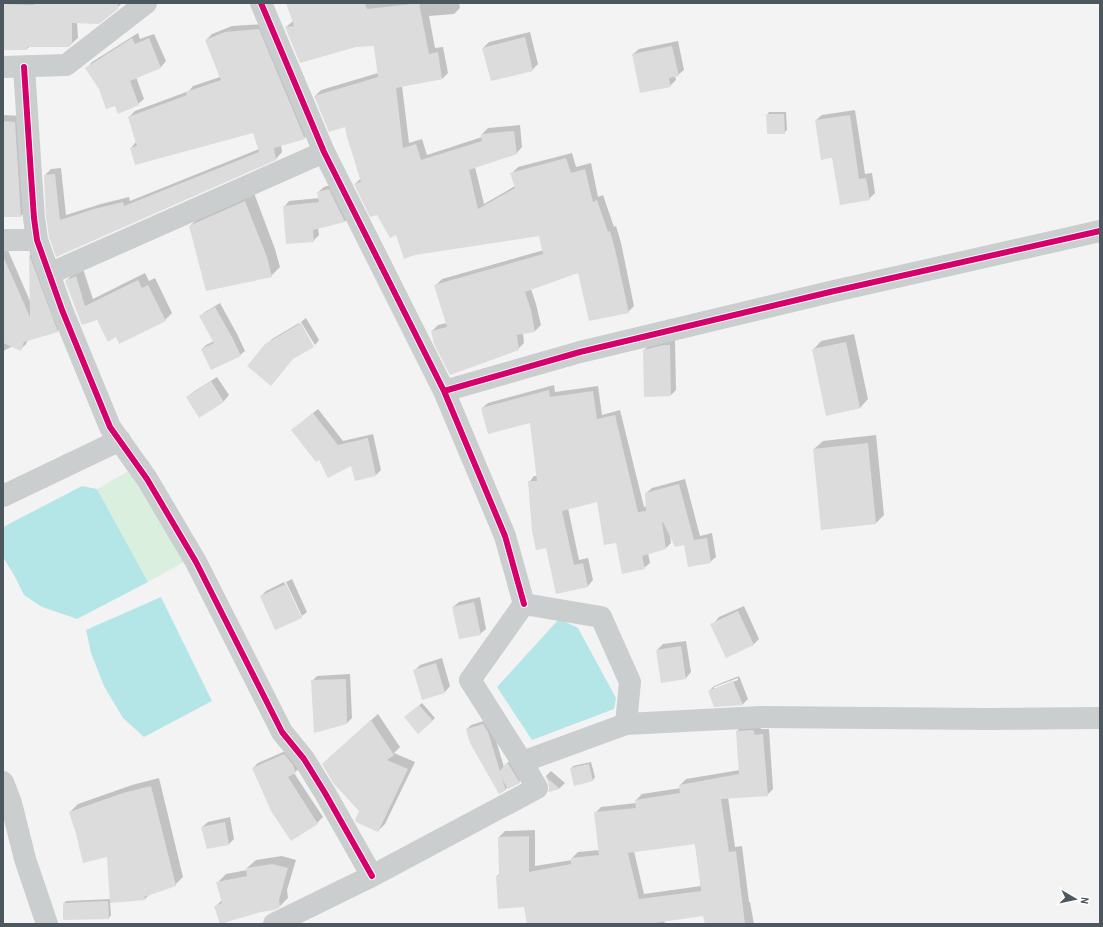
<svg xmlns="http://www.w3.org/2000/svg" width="1103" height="927" viewBox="0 0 1103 927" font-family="'Archivo Narrow',sans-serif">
  <rect width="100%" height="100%" fill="#f3f3f3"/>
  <path fill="#dbefdf" d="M148 460 199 554 148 582 97 489Z"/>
  <path fill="#b5e6e7" d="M82 486 97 489 148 582 77 619 42 607 24 595 14 575 3 557V530L5 526Z
    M161 597 212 701 144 737 123 718 104 686 91 653 86 630Z
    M559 619 578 628 616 698 614 709 532 740 497 687Z"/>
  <path fill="#0003" fill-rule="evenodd" d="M3 3H122L117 8 77 22 78 38 71 44 30 46 27 49H3Z
    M287 3H459L460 8 454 14 429 16 435 48 443 47 448 73 442 79 402 86 409 143 422 139 427 155 482 137V134L488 128 520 125 522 147 516 154 475 167 484 204 515 186 512 173 518 167 572 153 576 167 591 163 598 197 603 195 614 227 616 226 621 243 634 306 628 312 579 272 531 289 536 304 541 325 535 331 523 333 524 343 518 349 432 331 438 325 447 323 436 285 442 279 544 250 540 235 397 234 378 214 355 184 361 178 346 125 315 96 321 90 378 73 374 45 286 27 292 22 293 21Z
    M265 24 311 132 304 138 281 145 282 152 276 159 57 256 45 175 51 169 61 168 66 215 101 204 129 197 130 201 259 149 254 132 131 148 136 142 129 117 135 111 189 91 193 86 220 77 206 40 212 34 232 26Z
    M530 32 538 64 532 70 483 48 489 42Z
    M138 33 140 39 154 34 166 61 161 67 136 77 144 99 138 104 116 105 100 89 87 68 92 62Z
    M678 41 684 70 678 75 675 76 676 80 670 86 633 54 639 49Z
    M855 110 865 174 872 173 875 193 869 199 833 157 816 120 822 115Z
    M769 112H786L787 130 784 133 767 115Z
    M3 115 21 116 27 210 21 216H3Z
    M334 184 350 216 345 221 318 228 319 235 313 241 284 207 289 201 319 198 318 192 324 187Z
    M254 193 275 249 280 267 271 276 190 226 198 218Z
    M7 248 30 301V254L34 249 63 326 57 331 28 340 26 344 20 350 13 346 3 351V252Z
    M83 269 93 299 145 273 149 281 155 278 172 313 165 320 117 336 98 319 82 324 66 281 73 274Z
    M220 303 237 334 245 351 240 355 202 349 206 345 214 341 200 316 205 312Z
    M306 318 319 340 315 345 301 322Z
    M299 323 313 346H314L294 357 266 345 272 339Z
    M854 334 868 399 860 408 827 415 813 350 821 341Z
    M675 339 676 390 671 395 644 350 649 345Z
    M217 377 229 395 224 401 199 416 187 397 193 392Z
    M554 385 555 392 598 386 602 415 620 410 644 507 647 506 646 493 652 488 685 479 700 536 712 533 716 557 710 562 685 543 670 536 671 543 666 548 648 553 650 563 644 568 616 542 598 500 568 508 579 560 588 558 593 580 588 586 547 547 529 482 534 476H538L531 422 482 408 488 403Z
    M318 409 343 441 373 434 381 470 376 475 352 464 319 458 292 430Z
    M876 435 884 515 876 523 814 449 823 441Z
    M292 579 307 612 302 616 286 582Z
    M284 582 300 616H302L301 617 261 596 266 591Z
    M480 597 486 629 480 634 453 607 459 602Z
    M744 606 759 639 753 645 714 623 719 617Z
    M686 641 691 672 686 678 657 650 663 644Z
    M442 658 450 686 445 692 423 698 415 670 420 665Z
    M350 674 352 718 347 723 312 681 317 676Z
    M739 676 748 699 743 704 715 706 709 691 714 686ZM738 678V680L714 689V687Z
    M422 703 435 718 432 721 408 715Z
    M378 714 400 747 394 753 415 762 385 824 378 831 360 811 330 757Z
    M487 720 492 727 504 767 512 758 524 778 519 782 508 787 505 790 467 729 471 725Z
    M759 724 761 729H769L773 789 767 795 728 797 735 847 742 846 749 902H750L754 924H706L704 915 664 920 665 924H528L525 906 497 876 500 873 499 837 505 831 535 830V866L572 860V858L578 852 600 850 595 813 601 807 636 803V800L642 794 681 788 680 785 686 779 740 770 737 731 743 725ZM695 843 701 886 644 894 634 851Z
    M290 749 301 767 294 773 323 817 317 823 253 768 258 763Z
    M591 762 595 777 593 780 571 769 573 766Z
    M551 771 565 783 560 788 550 790 549 781 546 776Z
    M159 778 183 877 175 885 151 893 145 899 110 902 111 915 109 918 64 903 66 901 111 899 108 856 70 812 78 804 132 785Z
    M230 817 234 839 229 844 202 827 208 822Z
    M282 856 296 860 287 890 288 898 280 906H216L222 900 218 882 226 874 247 870V868L256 860Z"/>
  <path fill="#dcdcdd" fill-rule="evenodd" d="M35 3H118V9L99 24 72 23V44L69 47H27V50H3V4L34 5Z
    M286 3H365L367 9 419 3 429 54 438 52 442 79 396 88 403 148 416 144 421 160 482 141 481 134 514 131 517 154 469 170 478 209 515 188 510 173 566 158 571 173 585 169 593 202 597 200 608 232 610 231 615 249 629 313 589 321 578 273 525 292 531 310 535 332 517 335 519 350 450 375 434 344 431 331 447 327 434 285 543 254 539 236 415 255 404 259 396 235 390 238 377 215 370 217 354 184 361 182 347 137 345 127 329 132 314 96 378 77 374 46 356 47 300 63 285 27 294 26Z
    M259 29 305 139 274 148 276 160 56 257 49 237 46 217 44 175 55 174 60 220 94 209 123 202 124 206 259 152 253 133 135 165 130 148 137 146 128 117 187 95 186 92 221 80 205 40 225 32Z
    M525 37 533 71 491 81 482 48Z
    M132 38 135 44 149 38 161 68 130 81 139 105 118 114 115 106 106 109 99 89 85 68Z
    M672 46 679 76 669 78 671 87 640 93 632 54Z
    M766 114H784L785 134H767Z
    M850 115 859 179 866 178 870 200 840 205 832 158 821 160 815 120Z
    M3 121 15 122 21 217H3Z
    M329 189 345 222 313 230 314 242 286 244 283 206 319 202 317 192Z
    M245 201 267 257 272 277 206 291 189 226Z
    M29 254 58 332 24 342 21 351 3 343V256L30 317Z
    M76 276 85 306 138 280 142 288 148 285 166 321 119 344 116 337 108 342 97 320 82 325 65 281Z
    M215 307 233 339 241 356 211 370 201 349 214 343 199 316Z
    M301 323 314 347 293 359 271 386 247 366 265 344Z
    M846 342 860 408 826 416 812 349Z
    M664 345H670L671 396 644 397 643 350Z
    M211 381 224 402 199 418 186 397Z
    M549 390 550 397 593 391 597 419 615 415 638 512 646 511 645 493 679 484 694 540 707 538 711 563 688 567 684 545 675 547 663 522H662L666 549 642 556 645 569 622 574 616 543 604 545 597 502 562 511 574 565 583 563 588 587 556 594 546 548 536 550 532 531 528 481H537L530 423 488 434 481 408Z
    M313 413 338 445 368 438 376 476 355 481 351 466 328 478 319 460 316 462 291 430Z
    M868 443 876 524 821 530 813 449Z
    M286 584 302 618 275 630 260 596Z
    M474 602 481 635 459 639 452 607Z
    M738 611 754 645 726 658 710 624Z
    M681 646 686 679 661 683 656 650Z
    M436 663 445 693 422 700 413 670Z
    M346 679 347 724 314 733 311 680Z
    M733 681 743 705 714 707 708 691Z
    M419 705 433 721 418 734 404 717Z
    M371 720 394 755 387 760 408 769 378 832 356 822 355 820 359 811 334 784 322 764Z
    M483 724 488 732 500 771 507 762 520 783 508 789 502 779 506 790 499 794 470 743 466 729Z
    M753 730 755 735 763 734 768 796 721 799 729 852 736 851 745 924H705L703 916 647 924H527L524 907 498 909 496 876H499L498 837 529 836V872L571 864V858L599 855 594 812 636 808 635 800 680 793 679 785 739 774 736 731ZM695 844 701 891 639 899 628 853Z
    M284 754 293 765 296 773 288 777 318 824 291 841 271 811 252 768Z
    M589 764 593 781 574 786 570 768Z
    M545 776 560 789 548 792 549 788 548 782Z
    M151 786 176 886 144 897 146 900 110 903 107 857 83 863 76 834 69 812 123 793Z
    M225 822 229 845 207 849 201 827Z
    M272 864 288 868 279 900 280 907 274 910 261 912 220 924 214 906 222 903 216 882 247 876 246 868Z
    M108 901 109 919 63 920V903Z"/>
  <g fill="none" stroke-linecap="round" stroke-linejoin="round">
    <path stroke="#cbcece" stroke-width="22" d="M261 3 324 152 444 391 505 536 524 604
      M3 67 66 65 146 3
      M24 67 31 175 34 218 37 240 62 310 110 427 147 479 196 562 282 732 304 759 325 793 372 876
      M3 240H37
      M49 274 324 152
      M444 391 580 352 830 292 1100 231
      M3 496 120 440
      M524 604 601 617 630 682 626 724 522 762 470 680Z
      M626 724 761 717 986 719 1100 718
      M3 782 11 803 25 859 47 924
      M274 924 372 876 537 788 522 762"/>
    <g stroke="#fff" stroke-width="8">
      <path id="cycleway" d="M261 3 324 152 444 391 505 536 524 604
        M24 67 31 175 34 218 37 240 62 310 110 427 147 479 196 562 282 732 304 759 325 793 372 876
        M444 391 580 352 830 292 1100 231"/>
    </g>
    <use href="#cycleway" stroke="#d6006c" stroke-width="6"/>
  </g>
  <rect width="1103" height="927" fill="none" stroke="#4c585d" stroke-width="8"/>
  <g transform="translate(1075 899) rotate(99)" stroke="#ffffff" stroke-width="3" paint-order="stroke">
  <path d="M0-3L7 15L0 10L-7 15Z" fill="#4c585d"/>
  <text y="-6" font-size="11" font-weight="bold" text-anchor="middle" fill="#4c585d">N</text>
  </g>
</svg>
